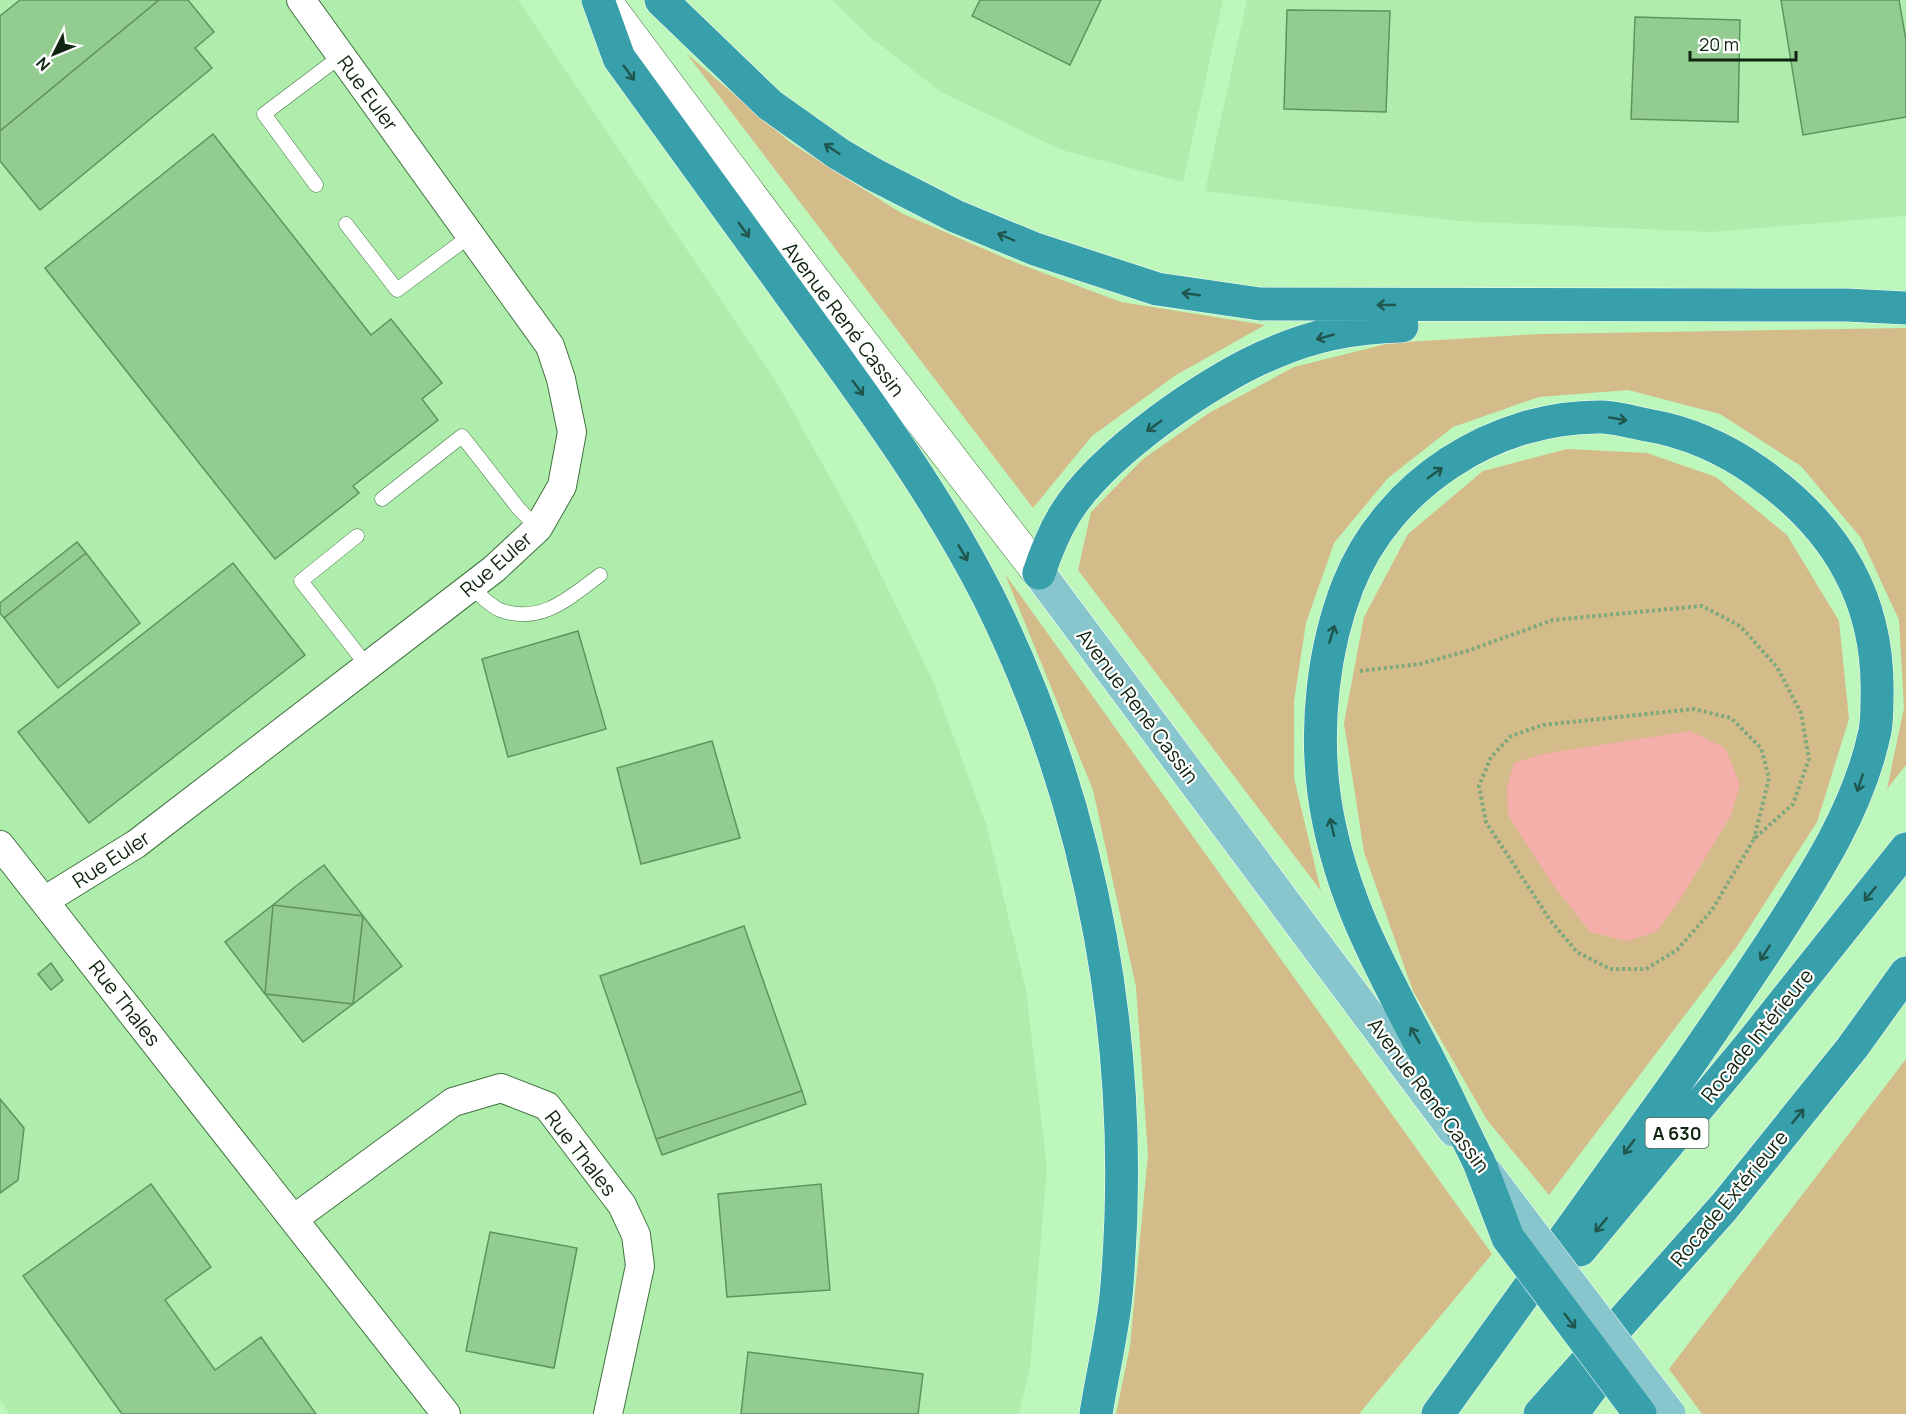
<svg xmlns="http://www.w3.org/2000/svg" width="1906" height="1414" viewBox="0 0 1906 1414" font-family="Manrope,sans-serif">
  <rect width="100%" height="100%" fill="#bef7bc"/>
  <path fill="#afedad" d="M0 0H518L777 383 856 524 933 681 986 824 1026 990 1047 1168 1030 1367 1019 1414H10L0 1400Z
    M832 0H1223L1183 182 1062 150 941 92 869 36Z
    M1247 0H1906V216L1711 232 1458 221 1205 191Z"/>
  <path fill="#d4bb8a" d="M687 54 791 143 901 213 1014 262 1121 302 1265 325 1176 375 1092 436 1033 508Z
    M1906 328V765L1887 789 1904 708 1899 620 1861 538 1801 466 1720 414 1628 390 1539 397 1453 427 1388 478 1334 543 1306 623 1294 701V778L1321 891 1078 570 1091 512 1143 459 1209 413 1294 367 1390 343 1540 334Z
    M1567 449 1647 453 1716 477 1787 535 1839 621 1849 719 1817 822 1738 945 1549 1195 1487 1120 1413 991 1364 852 1344 723 1364 617 1408 534 1483 471Z
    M1005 574 1492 1254 1359 1414H1116L1130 1346 1148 1154 1136 987 1093 790Z
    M1906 1059V1414H1702L1669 1369Z"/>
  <path fill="#f4afaa" d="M1690 731 1725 748 1740 784 1731 815 1679 901 1656 932 1627 941 1590 932 1551 882 1508 815 1507 787 1514 763 1543 754Z"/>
  <path fill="#92cc90" stroke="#5e935d" stroke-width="1.5" d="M20 0H159L0 131V16Z
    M159 0H188L214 32 195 48 212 68 40 210 0 161V131Z
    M980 0H1101L1070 65 972 16Z
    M1781 0H1899L1906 40V117L1803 135Z
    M1287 10 1390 11 1386 112 1284 109Z
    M1635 17 1740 20 1738 122 1631 119Z
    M213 134 371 335 391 319 442 383 422 399 438 420 353 486 359 493 275 559 45 268Z
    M77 542 86 553 4 618 0 613V603Z
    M86 553 140 623 58 688 4 618Z
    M233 563 305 655 89 823 18 732Z
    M578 631 606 729 508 757 482 659Z
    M712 741 740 838 641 864 617 768Z
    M324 865 363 916 273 905 296 886Z
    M273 905 269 950 265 994 225 942Z
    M273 905 363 916 353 1004 265 994Z
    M363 916 402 966 353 1004 358 961Z
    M744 926 802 1091 656 1139 600 976Z
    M51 963 63 980 51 990 38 974Z
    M265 994 310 999 353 1004 303 1042Z
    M802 1091 806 1104 662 1155 656 1139Z
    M0 1099 24 1128 18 1180 0 1193Z
    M151 1184 211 1267 165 1300 215 1370 261 1337 316 1414H122L23 1276Z
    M821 1184 830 1290 727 1297 718 1194Z
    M490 1232 577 1248 554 1368 466 1351Z
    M748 1352 923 1374 918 1414H741Z"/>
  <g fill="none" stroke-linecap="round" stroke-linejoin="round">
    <g stroke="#40743f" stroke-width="15">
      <path id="lane" d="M316 185 264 114 341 56
        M346 224 397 290 470 236
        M382 499 462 436 519 509 538 528
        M357 536 301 581 368 667
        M471 587C479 594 490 606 500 610 541 625 569 598 600 575"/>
    </g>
    <g stroke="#40743f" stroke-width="30">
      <path id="street" d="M0 845 446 1414
        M44 901 136 844 494 569 538 528 562 486 572 432 561 379 550 346 301 0
        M295 1218 453 1102 501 1088 547 1106 622 1205 636 1235 640 1266 608 1414"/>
    </g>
    <g stroke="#40743f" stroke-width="34">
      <path id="secondary" d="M604 0 812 278 1039 573"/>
    </g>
    <g stroke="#fff" stroke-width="34">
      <path id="primary" d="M1039 573 1454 1130"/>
    </g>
    <g stroke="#fff" stroke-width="34">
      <path id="highway" d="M598 0 619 58C682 145 745 232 808 319 873 408 938 498 988 596 1095 811 1138 1056 1116 1296 1112 1335 1102 1375 1096 1414
        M661 0 770 105 839 154 873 174 955 216 1035 249 1157 289 1260 304 1846 305 1906 308
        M1039 573C1046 552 1054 532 1065 514 1101 455 1209 379 1273 353 1313 335 1358 327 1402 326
        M1580 1250 1750 1045 1906 849
        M1438 1414C1514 1308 1590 1202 1666 1097 1703 1045 1738 993 1773 940 1815 875 1859 808 1875 731 1877 720 1877 709 1877 698 1880 600 1837 528 1758 472 1724 448 1689 432 1647 425 1633 422 1617 418 1603 417 1495 415 1388 484 1348 585 1323 649 1315 725 1324 794 1338 896 1384 973 1430 1062 1447 1095 1462 1129 1479 1162
        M1540 1414 1724 1207 1852 1048 1906 973
        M1572 1414 1603 1372"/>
    </g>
    <path stroke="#7da97c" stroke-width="4" stroke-dasharray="3 3" stroke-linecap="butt" d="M1360 671 1420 664 1467 651 1553 620 1702 606 1740 626 1777 667 1801 713 1809 759 1793 804 1754 839 1712 910 1677 950 1646 969H1610L1577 952 1550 920 1486 822 1479 786 1491 757 1511 736 1543 725 1694 709 1731 718 1761 748 1769 778 1754 839"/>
    <use href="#lane" stroke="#fff" stroke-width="14"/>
    <use href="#street" stroke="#fff" stroke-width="28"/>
    <use href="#secondary" stroke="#fff" stroke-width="33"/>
    <use href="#primary" stroke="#87c6cc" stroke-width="33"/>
    <use href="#highway" stroke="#37a0aa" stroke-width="33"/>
    <g stroke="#fff" stroke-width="34" stroke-linecap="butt">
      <path id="primary-bridge" d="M1487 1174 1669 1414"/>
    </g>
    <g stroke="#fff" stroke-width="34" stroke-linecap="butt">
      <path id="highway-bridge" d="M1479 1162 1508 1238 1640 1414"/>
    </g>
    <use href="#primary-bridge" stroke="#87c6cc" stroke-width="33"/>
    <use href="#highway-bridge" stroke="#37a0aa" stroke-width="33"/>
  </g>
  <defs><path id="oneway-shaft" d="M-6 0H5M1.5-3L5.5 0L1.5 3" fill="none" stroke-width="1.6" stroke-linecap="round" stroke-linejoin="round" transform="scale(1.5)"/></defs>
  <g stroke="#1f564d">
    <use href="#oneway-shaft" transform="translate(629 73) rotate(54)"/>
    <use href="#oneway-shaft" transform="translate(832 149) rotate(-146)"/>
    <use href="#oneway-shaft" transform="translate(744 230) rotate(54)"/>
    <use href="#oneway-shaft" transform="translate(1006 237) rotate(-157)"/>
    <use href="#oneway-shaft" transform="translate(1191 294) rotate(-172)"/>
    <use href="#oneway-shaft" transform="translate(1386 305) rotate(-180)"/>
    <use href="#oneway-shaft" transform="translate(1325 337) rotate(164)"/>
    <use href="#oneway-shaft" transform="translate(858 388) rotate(54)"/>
    <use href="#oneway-shaft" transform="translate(1618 419) rotate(10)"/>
    <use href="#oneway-shaft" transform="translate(1154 426) rotate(144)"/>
    <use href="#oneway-shaft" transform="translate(1435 473) rotate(-36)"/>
    <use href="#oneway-shaft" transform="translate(963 553) rotate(60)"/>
    <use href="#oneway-shaft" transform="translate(1332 634) rotate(-73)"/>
    <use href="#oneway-shaft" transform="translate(1860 783) rotate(108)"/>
    <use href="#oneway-shaft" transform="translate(1332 827) rotate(-103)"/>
    <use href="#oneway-shaft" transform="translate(1870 894) rotate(129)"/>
    <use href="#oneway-shaft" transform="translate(1765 953) rotate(123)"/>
    <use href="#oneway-shaft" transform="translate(1415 1035) rotate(-120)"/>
    <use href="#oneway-shaft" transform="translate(1798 1116) rotate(-51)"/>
    <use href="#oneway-shaft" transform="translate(1629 1147) rotate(126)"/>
    <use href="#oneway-shaft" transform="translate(1601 1225) rotate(130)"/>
    <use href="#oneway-shaft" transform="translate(1570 1321) rotate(53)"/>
  </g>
  <g text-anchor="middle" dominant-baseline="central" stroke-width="4.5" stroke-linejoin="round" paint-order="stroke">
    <rect fill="#fff" stroke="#576657" stroke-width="1.5" x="1645.5" y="1118" width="63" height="30" rx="4.5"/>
    <g font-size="18" font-weight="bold" fill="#0f250f">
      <text x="1677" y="1133">A 630</text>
    </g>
    <g font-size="20" fill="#0f250f" stroke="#fff">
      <text transform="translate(368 93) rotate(54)">Rue Euler</text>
      <text transform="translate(844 319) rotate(53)">Avenue René Cassin</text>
      <text transform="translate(496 564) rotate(-41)">Rue Euler</text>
      <text transform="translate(1138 706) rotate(53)">Avenue René Cassin</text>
      <text transform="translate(111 859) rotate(-33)">Rue Euler</text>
      <text transform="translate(125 1003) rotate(52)">Rue Thales</text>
      <text transform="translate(1757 1035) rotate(-51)">Rocade Intérieure</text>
      <text transform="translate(1429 1095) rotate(53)">Avenue René Cassin</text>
      <text transform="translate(581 1153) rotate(52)">Rue Thales</text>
      <text transform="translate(1729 1198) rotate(-50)">Rocade Extérieure</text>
    </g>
  </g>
  <g transform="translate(54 54) rotate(227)" stroke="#ffffff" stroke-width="4.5" paint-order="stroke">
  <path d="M0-4.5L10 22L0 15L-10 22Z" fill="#0f250f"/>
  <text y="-9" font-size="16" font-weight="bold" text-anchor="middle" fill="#0f250f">N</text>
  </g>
  <path d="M1690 51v9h106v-9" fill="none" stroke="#0f250f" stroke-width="3"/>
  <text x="1699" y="51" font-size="18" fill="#0f250f" stroke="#ffffff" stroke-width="4.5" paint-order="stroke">20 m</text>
</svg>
